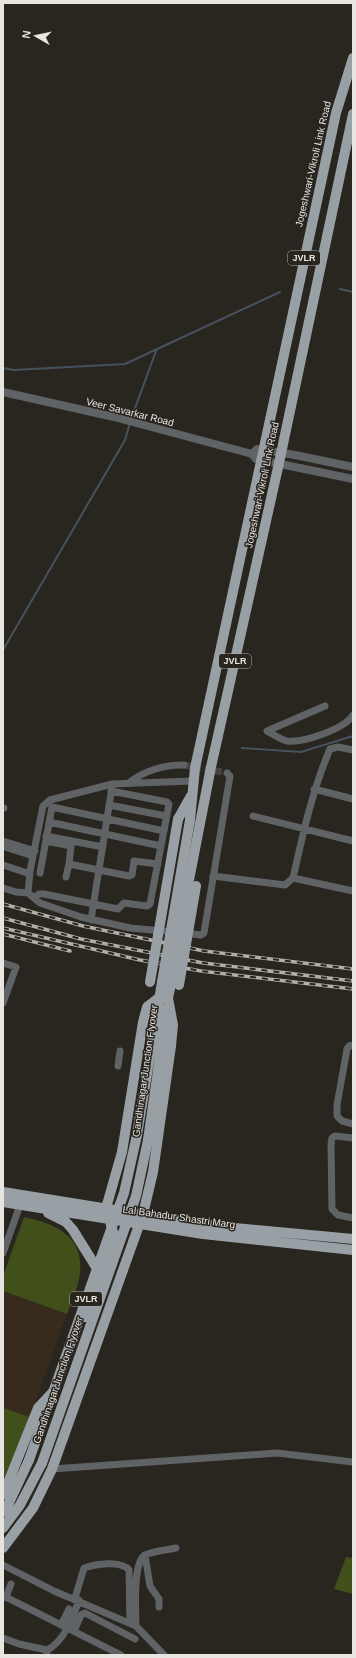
<svg xmlns="http://www.w3.org/2000/svg" width="356" height="1658" viewBox="0 0 356 1658" font-family="Arial,sans-serif">
  <rect width="100%" height="100%" fill="#29251f"/>
  <path fill="#362b1c" d="M3 1291 67 1314 30 1417 3 1408Z"/>
  <path fill="#414f1a" d="M24 1217C58 1224 87 1238 79 1279 77 1290 71 1302 67 1314L3 1291V1276Z
    M3 1408 30 1417 3 1480Z
    M346 1557 353 1558V1594L334 1589Z"/>
  <g fill="none" stroke-linecap="round" stroke-linejoin="round">
    <path stroke="#46525e" stroke-width="2" d="M340 289 353 292
      M3 368 14 370 125 364 280 292
      M131 419 156 351
      M3 650 125 440 130 423
      M242 748 301 752 353 736"/>
    <path stroke="#46423c" stroke-width="7" stroke-dasharray="7 3.5" stroke-linecap="butt" d="M184 765 227 773"/>
    <path stroke="#5f6365" stroke-width="7" d="M325 706 267 731C273 734 281 740 287 741 303 743 345 729 353 715
      M130 782C144 771 166 764 184 765
      M314 789 353 799
      M109 805 166 816
      M3 808H4
      M253 816 353 841
      M49 822 161 846
      M46 836 103 847
      M3 841 35 851
      M46 841 71 846 69 864 129 876 132 875 134 861 158 864
      M5 847 33 856
      M3 865 30 874
      M40 873 52 807 164 831
      M213 876 285 885 293 878 353 891
      M66 877 69 864
      M293 878C303 834 312 791 330 749L338 747 353 750
      M3 888 16 892 28 893 40 903 81 917 130 928 174 932
      M28 893 30 871 43 806 50 800 112 784 192 781
      M34 898 39 894H44L118 909 124 903 147 906 150 904 169 804 167 802 111 791
      M91 920 112 787
      M184 933 201 935 204 933 230 776 227 773
      M3 963 16 967 3 1003
      M353 1045 349 1046 347 1049 337 1105V1116L342 1121 353 1124
      M118 1066 120 1051
      M353 1138 335 1136 332 1138 331 1144 332 1209 338 1215 353 1218
      M3 1253 20 1205
      M52 1469 277 1453 353 1462
      M145 1555 150 1586 159 1599V1607
      M3 1565 54 1591 136 1626 164 1655
      M6 1597 11 1584
      M3 1598 6 1597 121 1655
      M75 1598 84 1568C95 1564 121 1560 129 1570L130 1622
      M61 1625 69 1609
      M136 1626C136 1611 132 1563 145 1555 153 1551 167 1550 176 1548
      M74 1631 81 1615 85 1613 135 1639
      M3 1638 19 1644 47 1650V1655
      M47 1650C64 1642 73 1617 79 1600"/>
    <path stroke="#5f6365" stroke-width="8" d="M3 392 114 417 252 454 256 459 353 479
      M252 454 257 449 295 455 353 467"/>
    <path stroke="#98a0a5" stroke-width="10" d="M178 819 191 796
      M190 820 195 768 336 113 353 58
      M188 885 211 767 279 463 353 114
      M137 1135 162 982
      M148 1140 167 1008
      M3 1192 214 1226 353 1239
      M3 1202 203 1234 353 1250
      M48 1213 66 1222 73 1230 101 1275
      M85 1317 114 1235 106 1208 122 1152 143 1022 147 1007 160 997
      M3 1495 38 1408 53 1392
      M3 1512 8 1505 29 1460
      M3 1528 20 1505 42 1463
      M3 1548 33 1508 52 1469 143 1214 153 1172 171 1046 173 1025 168 998 171 984"/>
    <g stroke="#b2afaa" stroke-width="3.5">
      <path id="rail" d="M3 904 83 926 204 951 353 969
        M3 918 81 939 203 963 353 981
        M3 928 140 960 201 971 353 989
        M3 934 70 951"/>
    </g>
    <use href="#rail" stroke="#29251f" stroke-width="2" stroke-dasharray="6" stroke-linecap="butt"/>
    <path stroke="#98a0a5" stroke-width="10" d="M150 982 178 819
      M162 982 190 820
      M171 984 188 885
      M179 985 196 886
      M29 1460 124 1193 137 1135
      M42 1463 136 1196 148 1140"/>
  </g>
  <g text-anchor="middle" dominant-baseline="central" stroke-width="3" stroke-linejoin="round" paint-order="stroke">
    <g fill="#29251f" stroke="#afaba7" stroke-width="1">
      <rect x="288" y="251" width="32" height="14" rx="3"/>
      <rect x="219" y="654" width="32" height="14" rx="3"/>
      <rect x="70" y="1292" width="32" height="14" rx="3"/>
    </g>
    <g font-size="9" font-weight="bold" fill="#e8e5e1">
      <text x="304" y="258">JVLR</text>
      <text x="235" y="661">JVLR</text>
      <text x="86" y="1299">JVLR</text>
    </g>
    <g font-size="10" fill="#e8e5e1" stroke="#29251f">
      <text transform="translate(313 164) rotate(-77)">Jogeshwari-Vikroli Link Road</text>
      <text transform="translate(130 412) rotate(14)">Veer Savarkar Road</text>
      <text transform="translate(262 485) rotate(-78)">Jogeshwari-Vikroli Link Road</text>
      <text transform="translate(145 1071) rotate(-82)">Gandhinagar Junction Flyover</text>
      <text transform="translate(179 1217) rotate(8)">Lal Bahadur Shastri Marg</text>
      <text transform="translate(58 1380) rotate(-71)">Gandhinagar Junction Flyover</text>
    </g>
  </g>
  <rect width="356" height="1658" fill="none" stroke="#e8e5e1" stroke-width="8"/>
  <g transform="translate(36 36) rotate(279)" stroke="#29251f" stroke-width="3" paint-order="stroke">
  <path d="M0-3L7 15L0 10L-7 15Z" fill="#e8e5e1"/>
  <text y="-6" font-size="11" font-weight="bold" text-anchor="middle" fill="#e8e5e1">N</text>
  </g>
</svg>
